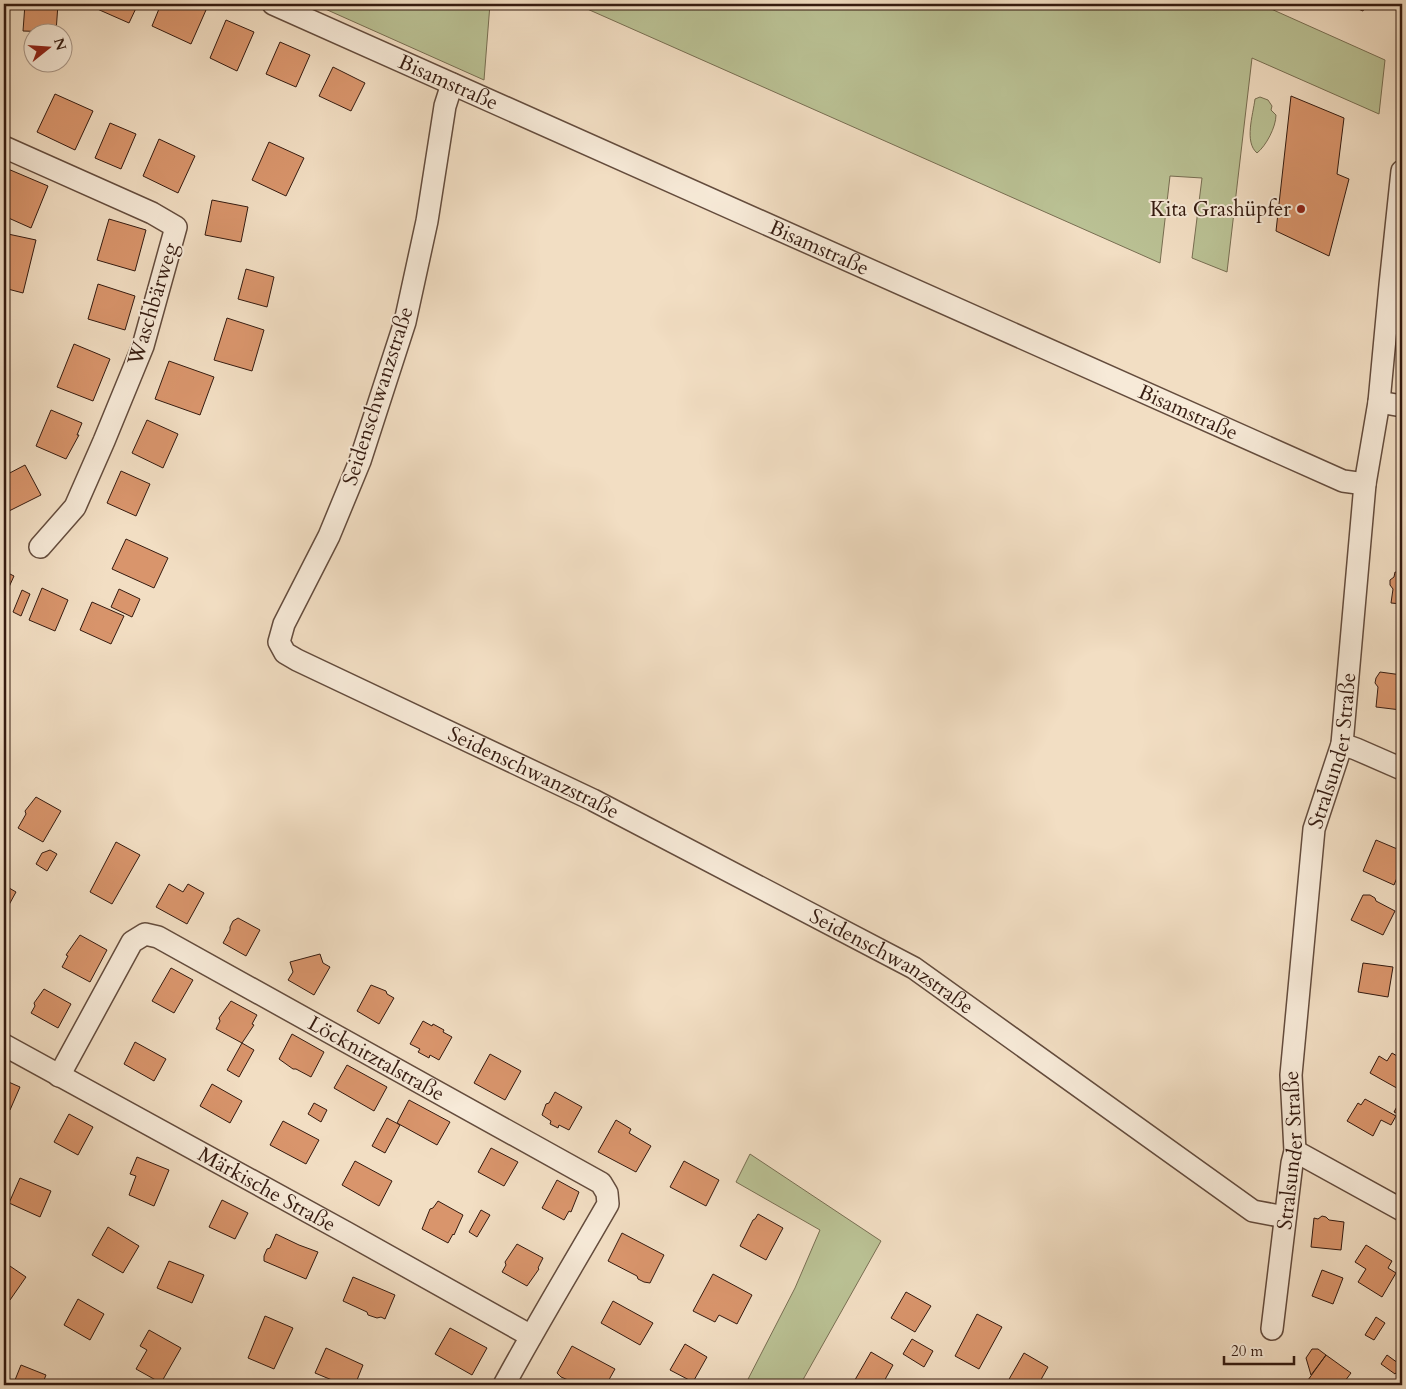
<svg xmlns="http://www.w3.org/2000/svg" width="1406" height="1389" viewBox="0 0 1406 1389" font-family="Cardo,serif">
  <rect width="100%" height="100%" fill="#f2dec3"/>
  <filter id="stains"><feTurbulence type="fractalNoise" baseFrequency=".004" numOctaves="4"/><feColorMatrix values="0 0 0 0 .2 0 0 0 0 .09 0 0 0 0 .02 0 0 0 .5 -.17"/></filter>
  <radialGradient id="worn" r=".72"><stop offset=".6" stop-color="#630" stop-opacity="0"/><stop offset="1" stop-color="#630" stop-opacity=".3"/></radialGradient>
  <path fill="#bac194" stroke="#786e52" d="M314 4H490L484 80Z
    M576 4H1260L1385 60 1379 114 1252 58 1227 272 1192 258 1202 178 1170 176 1160 263Z
    M1260 97 1268 100 1272 106 1271 110 1276 115C1276 127 1266 146 1257 153 1244 142 1253 115 1255 99Z
    M750 1154 881 1241 800 1385H745L795 1288 820 1230 736 1182Z"/>
  <path fill="#d9956c" stroke="#351b10" d="M25 4H58L56 32 23 31Z
    M97 4H138L129 23 95 8Z
    M161 4H191L206 10 191 44 152 26Z
    M1346 4H1366L1363 11Z
    M226 20 254 32 237 71 210 58Z
    M280 42 310 55 296 87 266 74Z
    M333 67 365 83 351 111 319 96Z
    M55 94 93 111 75 150 37 132Z
    M1291 96 1344 118 1337 174 1349 179 1329 256 1276 231Z
    M110 123 136 134 121 169 95 158Z
    M159 139 195 156 178 193 143 176Z
    M269 142 304 158 286 196 252 180Z
    M8 169 48 186 31 228 4 216V179Z
    M212 200 248 207 241 242 205 235Z
    M109 219 146 230 135 271 97 260Z
    M8 234 36 240 23 293 4 288V253Z
    M246 269 274 277 267 307 238 299Z
    M98 284 135 296 125 330 88 319Z
    M227 318 264 330 252 371 214 360Z
    M74 344 110 359 93 401 57 387Z
    M169 361 214 377 200 415 155 399Z
    M51 410 82 423 77 435H79L66 459 36 446Z
    M147 420 178 434 163 468 132 453Z
    M25 465 41 495 7 512 4 505V476Z
    M121 471 150 484 136 516 107 503Z
    M126 539 168 558 154 588 112 569Z
    M4 571 14 576 4 598Z
    M1395 572 1402 573V604L1391 603 1393 589 1390 585V580L1394 577Z
    M42 588 68 600 55 631 29 620Z
    M119 589 140 599 132 617 111 607Z
    M22 590 30 594 21 616 13 612Z
    M92 602 124 616 111 644 80 630Z
    M1380 672 1402 675 1401 710 1376 707 1378 687 1375 683 1376 678Z
    M36 797 61 811 43 842 18 828 26 814 25 811Z
    M1376 840 1402 851V874L1399 873 1394 885 1363 871Z
    M116 842 140 855 112 904 90 892Z
    M50 850 57 854 47 871 36 864 42 853Z
    M169 884 183 892 188 884 204 893 187 924 156 907Z
    M4 885 16 892 4 914Z
    M1363 895H1370L1375 898 1376 901 1395 911 1383 935 1351 920Z
    M238 918 260 930 246 956 223 943 230 930V927L233 921Z
    M80 935 107 950 90 982 62 967 68 956 66 955Z
    M320 954 323 963 330 967 314 995 288 980 293 972 290 962Z
    M1363 963 1393 967 1388 997 1358 992Z
    M171 968 193 980 174 1013 152 1001Z
    M371 985 386 991 387 994 394 998 379 1024 357 1011Z
    M44 989 71 1004 58 1028 31 1013 35 1006 34 1003Z
    M231 1001 257 1015 252 1024 254 1025 242 1043 216 1029 220 1021 219 1018Z
    M423 1021 432 1026 433 1024 444 1030 443 1032 452 1037 439 1060 430 1055 429 1058 418 1052 420 1049 410 1044Z
    M292 1034 324 1052 311 1077 296 1069H293L279 1059Z
    M135 1042 166 1059 154 1081 124 1064Z
    M242 1043 254 1050 239 1077 227 1070Z
    M1392 1053 1402 1059V1091L1370 1073 1379 1056 1387 1061Z
    M490 1054 521 1071 505 1100 474 1083Z
    M347 1065 387 1087 374 1111 334 1088Z
    M4 1080 20 1087 10 1110 4 1108Z
    M212 1084 242 1101 230 1123 200 1106Z
    M555 1092 582 1107 569 1130 559 1125 558 1128 550 1124 551 1121 542 1115 546 1104 549 1103Z
    M1365 1099 1396 1116 1391 1125 1381 1120 1373 1136 1347 1121 1358 1103 1361 1105Z
    M409 1100 450 1122 437 1145 397 1123Z
    M1400 1101 1402 1102V1116L1394 1112Z
    M314 1103 327 1110 321 1122 308 1114Z
    M69 1114 93 1127 78 1155 54 1142Z
    M387 1118 400 1125 385 1153 372 1146Z
    M616 1120 631 1129 629 1133 651 1146 636 1172 598 1152Z
    M283 1121 319 1140 306 1164 270 1145Z
    M491 1148 518 1162 504 1186 478 1172Z
    M137 1157 169 1170 154 1206 129 1195 136 1176 130 1174Z
    M355 1161 392 1181 379 1206 342 1185Z
    M684 1161 719 1180 706 1206 670 1187Z
    M20 1178 51 1191 40 1217 9 1203Z
    M557 1180 579 1192 571 1212 569 1211 564 1220 542 1208Z
    M222 1200 248 1213 235 1239 209 1227Z
    M438 1201 463 1215 454 1235 453 1234 448 1243 422 1229 430 1209 433 1208Z
    M481 1210 490 1215 477 1237 469 1232Z
    M758 1214 783 1228 766 1260 740 1246 753 1220 755 1219Z
    M1322 1216 1326 1217 1329 1220 1344 1222 1341 1250 1311 1247 1314 1218 1318 1219Z
    M108 1227 139 1246 123 1273 92 1255Z
    M622 1233 664 1255 650 1283 644 1282 638 1279 637 1276 608 1261Z
    M276 1234 299 1245 318 1252 306 1279 264 1261V1256L267 1249 270 1248Z
    M517 1244 543 1258 538 1268 539 1269 527 1286 502 1272 506 1265 505 1262Z
    M1366 1245 1392 1261 1388 1268 1396 1273 1382 1297 1358 1282 1366 1269 1355 1262Z
    M169 1261 204 1275 192 1303 157 1288Z
    M4 1262 26 1277 10 1300 4 1296Z
    M1322 1270 1343 1278 1333 1304 1312 1296Z
    M713 1274 752 1295 737 1324 719 1315 715 1322 693 1311Z
    M353 1277 395 1295 385 1319 381 1317 377 1318 368 1315 367 1312 343 1301Z
    M906 1292 931 1306 915 1332 891 1318Z
    M78 1299 104 1314 90 1340 64 1325Z
    M613 1301 653 1323 640 1345 601 1323Z
    M977 1314 1002 1327 979 1369 955 1356Z
    M265 1316 293 1328 274 1369 248 1358Z
    M1376 1317 1385 1323 1374 1340 1365 1335Z
    M450 1328 487 1348 472 1375 435 1354Z
    M149 1330 181 1348 161 1383 136 1369 147 1350 140 1346Z
    M912 1339 933 1351 924 1367 903 1354Z
    M685 1344 707 1357 693 1382 670 1370Z
    M572 1346 615 1369 606 1385H580L561 1377 557 1373Z
    M326 1348 363 1365 355 1385H344L315 1373Z
    M1312 1349H1318L1326 1355 1311 1375 1306 1358Z
    M871 1352 893 1365 882 1385H852Z
    M1024 1353 1048 1367 1038 1385H1017L1008 1381Z
    M1326 1355 1351 1373 1342 1385H1315L1308 1380Z
    M1387 1355 1402 1366 1395 1374 1381 1364Z
    M21 1365 46 1375 42 1385H13Z"/>
  <g fill="none" stroke-linecap="round" stroke-linejoin="round">
    <g stroke="#644c3d" stroke-width="24">
      <g id="minor">
        <path id="s1" d="M273 4 1343 481 1365 484"/>
        <path id="s2" d="M452 84 445 106 427 221 405 322 360 461 329 536 284 624 279 642 285 653 297 660 593 800 914 968 1253 1211 1285 1217"/>
        <path d="M4 147 152 213 176 227 143 346 104 441 75 507 40 547"/>
        <path d="M1379 402 1402 406"/>
        <path d="M1342 744 1356 749 1402 769"/>
        <path id="s3" d="M4 1045 347 1233 531 1336"/>
        <path id="s4" d="M59 1076 132 942 145 934 158 937 601 1183 607 1193 608 1204C573 1265 537 1324 504 1385"/>
        <path d="M1295 1151 1402 1210"/>
        <path id="s5" d="M1272 1329 1292 1163 1295 1151 1291 1075 1314 829 1342 744 1365 484 1379 402 1390 285 1402 171"/>
      </g>
    </g>
    <use href="#minor" stroke="#f7ead8" stroke-width="21"/>
  </g>
  <circle fill="#8f2418" stroke="#f7ead8" stroke-width="2" cx="1301" cy="209" r="5"/>
  <g text-anchor="middle" dominant-baseline="central" stroke-width="4" stroke-linejoin="round" paint-order="stroke">
    <g font-size="21" fill="#351b10" stroke="#f7ead8">
      <text stroke="none"><textPath href="#s1" startOffset="192">Bisamstraße</textPath></text>
      <text stroke="none"><textPath href="#s1" startOffset="598">Bisamstraße</textPath></text>
      <text transform="translate(153 304) rotate(-73)">Waschbärweg</text>
      <text transform="translate(378 396) rotate(-72)">Seidenschwanzstraße</text>
      <text stroke="none"><textPath href="#s1" startOffset="1002">Bisamstraße</textPath></text>
      <text stroke="none"><textPath href="#s5" startOffset="584">Stralsunder Straße</textPath></text>
      <text stroke="none"><textPath href="#s2" startOffset="876">Seidenschwanzstraße</textPath></text>
      <text stroke="none"><textPath href="#s2" startOffset="1281">Seidenschwanzstraße</textPath></text>
      <text stroke="none"><textPath href="#s4" startOffset="431">Löcknitztalstraße</textPath></text>
      <text stroke="none"><textPath href="#s5" startOffset="180">Stralsunder Straße</textPath></text>
      <text stroke="none"><textPath href="#s3" startOffset="300">Märkische Straße</textPath></text>
    </g>
    <g font-size="21" fill="#351b10" stroke="#f7ead8" text-anchor="end">
      <text x="1291" y="209">Kita Grashüpfer</text>
    </g>
  </g>
  <rect width="1406" height="1389" fill="none" stroke="#f2dec3" stroke-width="20"/>
  <rect x="5" y="5" width="1396" height="1379" fill="none" stroke="#351b10" stroke-width="2.5"/>
  <rect x="10" y="10" width="1386" height="1369" fill="none" stroke="#351b10"/>
  <g transform="translate(48 48) rotate(73)"><circle r="24" fill="#f7ead8" stroke="#a99788"/>
  <path d="M0-4L9 19L0 12L-9 19Z" fill="#8f2418"/>
  <text y="-8" font-size="14" font-weight="bold" text-anchor="middle" fill="#351b10">N</text>
  </g>
  <path d="M1224 1356v8h70v-8" fill="none" stroke="#351b10" stroke-width="2.5"/>
  <text x="1231" y="1356" font-size="15" fill="#351b10" stroke="#f7ead8" stroke-width="4" paint-order="stroke">20 m</text>
  <rect width="100%" height="100%" filter="url(#stains)"/>
  <rect width="100%" height="100%" fill="url(#worn)"/>
</svg>
